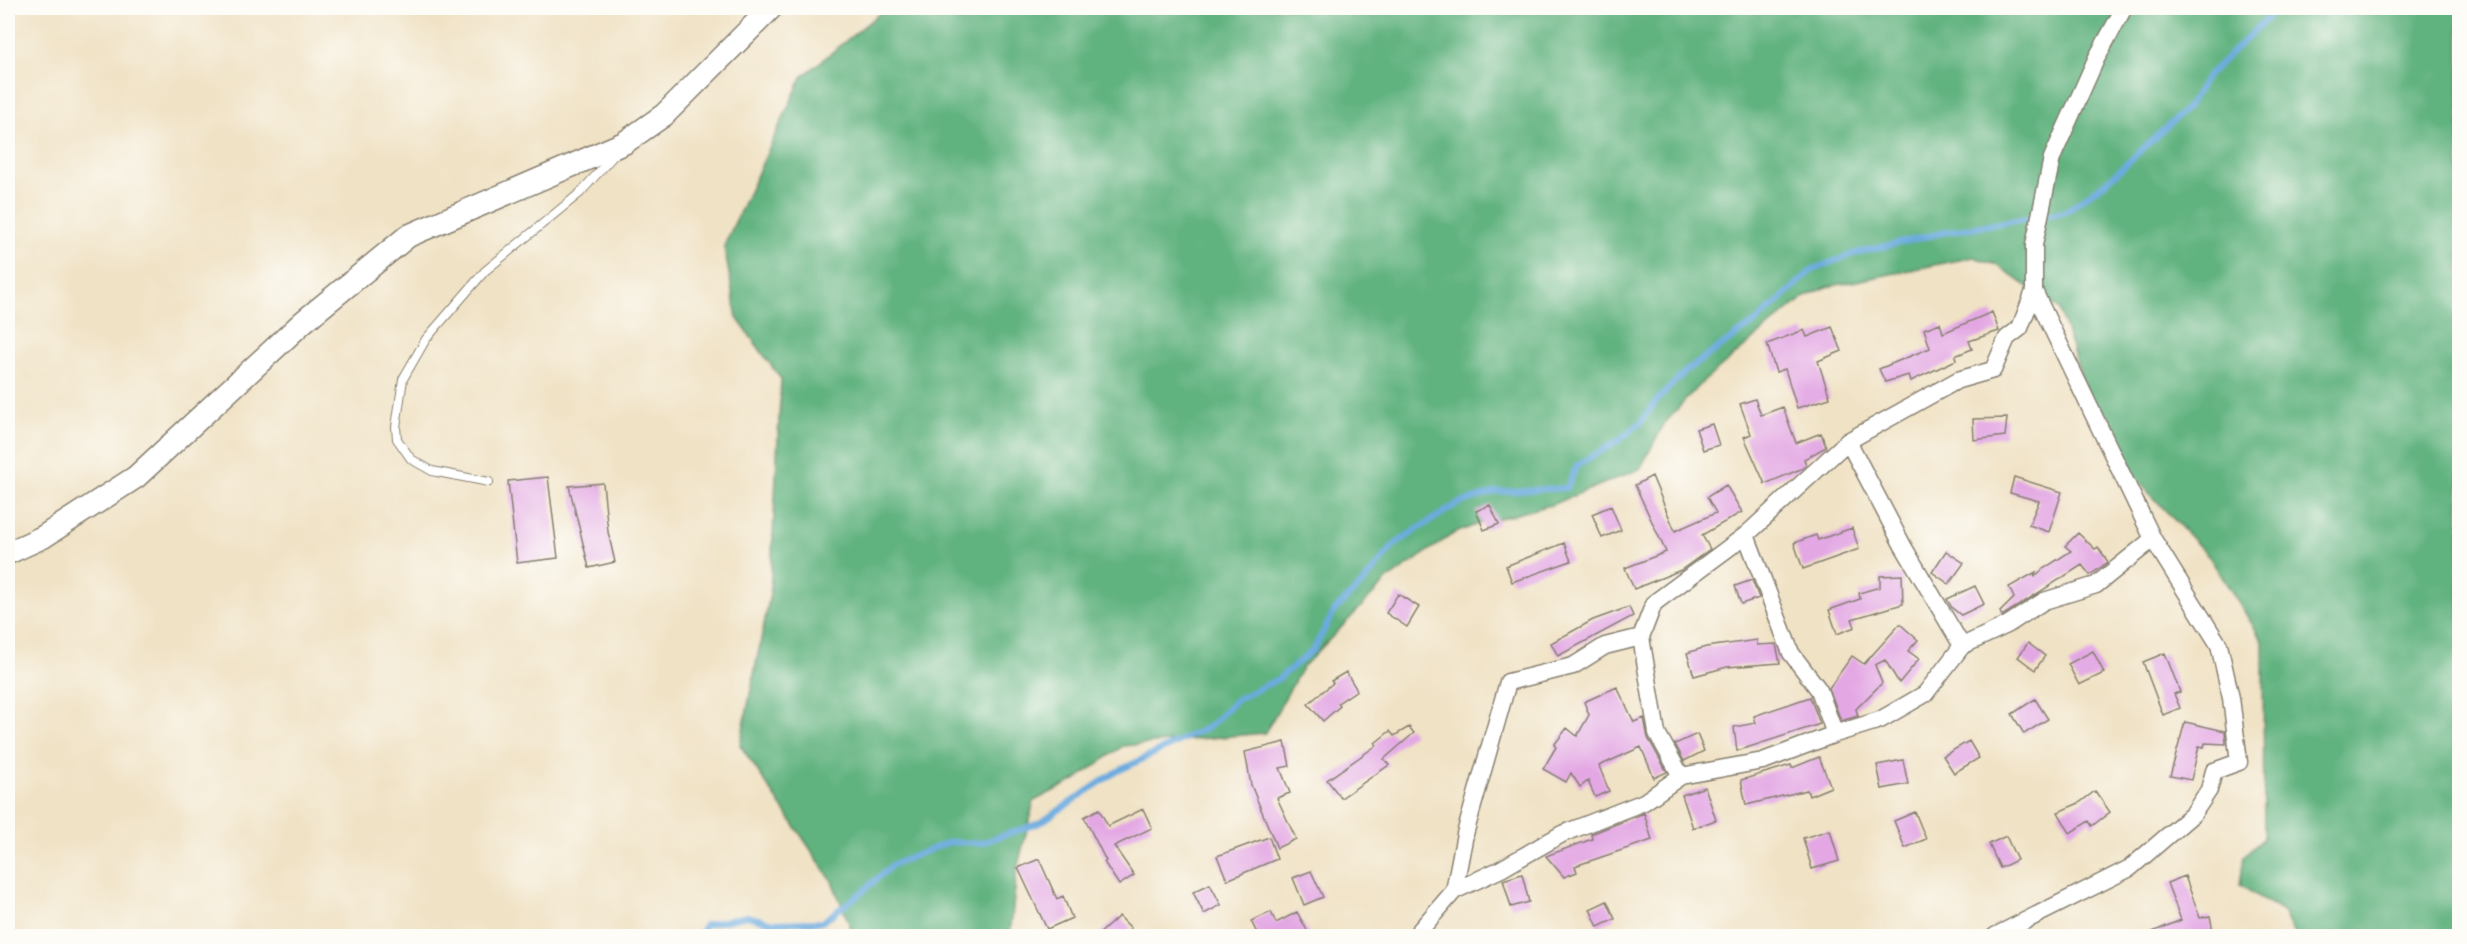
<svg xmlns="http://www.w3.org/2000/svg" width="2467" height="944" viewBox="0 0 2467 944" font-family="Delius,sans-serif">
  <rect width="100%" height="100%" fill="#fdfcf7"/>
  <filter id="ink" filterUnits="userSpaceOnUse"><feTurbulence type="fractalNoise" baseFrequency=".0167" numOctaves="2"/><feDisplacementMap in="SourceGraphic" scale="12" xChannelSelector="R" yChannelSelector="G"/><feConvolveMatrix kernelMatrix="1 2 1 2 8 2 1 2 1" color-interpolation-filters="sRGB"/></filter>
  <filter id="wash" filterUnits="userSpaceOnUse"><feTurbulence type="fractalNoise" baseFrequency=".008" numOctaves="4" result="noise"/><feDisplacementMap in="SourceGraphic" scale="24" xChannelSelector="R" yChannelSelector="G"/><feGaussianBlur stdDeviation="1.35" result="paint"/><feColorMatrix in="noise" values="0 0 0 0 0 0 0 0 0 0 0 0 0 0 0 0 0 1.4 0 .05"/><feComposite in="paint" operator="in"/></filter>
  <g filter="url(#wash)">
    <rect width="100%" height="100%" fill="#f0e2c5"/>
    <path fill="#60b27f" stroke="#3e674e" stroke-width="1.5" d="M886 8H2459V936H2295L2283 912 2240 885 2244 856 2264 838 2263 641 2210 558 2124 466 2089 401 2059 309 1997 265 1974 257 1827 287 1803 298 1697 387 1664 424 1640 469 1551 505 1478 524 1453 534 1387 580 1302 668 1265 733 1123 746 1075 780 1034 801 1017 869 1010 936H854L832 881 740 745 770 594 781 379 737 318 724 246 802 77Z"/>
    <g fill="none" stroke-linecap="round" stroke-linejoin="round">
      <path stroke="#6cabdf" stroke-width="6" d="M699 936 705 925 747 916 773 923 822 922 861 893 892 865 949 842 981 843 1040 823 1114 773 1210 726 1236 700 1278 679 1313 650 1335 610 1364 582 1393 546 1413 532 1457 504 1495 492 1567 488 1577 465 1618 441 1640 423 1658 399 1687 370 1757 321 1813 269 1856 253 1946 232 2065 212 2111 178 2188 107 2208 75 2278 8"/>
    </g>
    <g id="blocks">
      <path fill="#e3a8e4" d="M1992 312 1999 331 1969 341 1972 349 1955 356 1956 360 1911 381 1909 375 1885 382 1879 369 1930 348 1924 329 1940 323 1943 333Z
        M1832 327 1842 351 1818 361 1830 398 1797 408 1785 369 1776 372 1767 344 1804 330 1807 337Z
        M1755 399 1761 415 1783 407 1796 443 1821 433 1826 447 1804 459 1806 465 1803 468 1765 484 1744 437 1751 434 1740 404Z
        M2007 418 2005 436 1974 440 1973 419Z
        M1712 424 1719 445 1703 450 1696 429Z
        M1652 476 1675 531 1716 513 1707 497 1726 485 1742 512 1702 535 1710 549 1681 570 1634 589 1625 568 1666 552 1635 485Z
        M548 477 558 558 517 563 508 481Z
        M2014 477 2062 492 2049 532 2029 525 2039 501 2010 493Z
        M603 483 608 532 615 562 589 568 569 486Z
        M1490 505 1499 524 1484 530 1476 511Z
        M1611 506 1621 530 1602 538 1592 514Z
        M1852 528 1859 549 1803 569 1794 543 1816 535 1818 540Z
        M2078 533 2095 549 2098 547 2108 562 2090 575 2082 565 2002 616 2000 612 2014 598 2009 587 2036 572 2034 577 2043 569 2071 551 2065 546Z
        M1564 543 1571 561 1512 582 1506 566Z
        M1946 551 1964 563 1949 584 1932 572Z
        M1902 575 1903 604 1852 619 1855 627 1837 634 1829 610 1860 599 1859 593 1880 587V576Z
        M1752 580 1759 598 1741 604 1735 586Z
        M1975 586 1984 604 1961 615 1952 608 1947 599Z
        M1398 594 1419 607 1407 627 1386 613Z
        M1629 607 1633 616 1558 656 1551 643 1593 620Z
        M1900 624 1918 640 1908 651 1919 659 1899 683 1885 660 1875 665 1882 683 1856 709 1858 716 1841 721 1829 688 1852 656 1864 664Z
        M1757 640V645L1776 644 1780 663 1727 667 1694 676 1687 653 1706 647Z
        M2028 643 2045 656 2035 670 2018 657Z
        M2093 651 2104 673 2079 685 2068 664Z
        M2165 653 2180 692 2174 694 2180 708 2163 715 2143 662Z
        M1346 672 1357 690 1338 703 1340 706 1323 721 1308 704 1333 683 1331 681Z
        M1617 687 1634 722 1644 718 1648 738 1667 772 1654 778 1641 747 1599 766 1609 791 1595 797 1588 781 1580 787 1571 773 1566 782 1543 769 1556 747 1554 745 1567 728 1577 736 1589 715 1584 702Z
        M1810 697 1820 724 1737 751 1734 727 1756 723 1754 716Z
        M2035 699 2048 719 2024 734 2012 714Z
        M2185 722 2225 731 2226 744 2205 743 2204 747 2199 746 2191 780 2170 776Z
        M1409 727 1414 733 1384 759 1389 765 1341 798 1327 780 1377 745 1375 743 1390 731 1394 736Z
        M1697 734 1704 751 1684 761 1675 744Z
        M1969 741 1979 758 1954 773 1943 756Z
        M1285 742 1290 766 1280 768 1290 793 1277 798 1296 839 1277 848 1251 785 1245 752Z
        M1819 757 1831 787 1809 796 1807 790 1746 805 1741 780 1791 765 1792 768Z
        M1903 760 1908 784 1882 789 1877 765Z
        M1705 787 1716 820 1693 828 1682 795Z
        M2095 791 2110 812 2092 826 2089 821 2070 833 2058 812 2079 803Z
        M1099 809 1108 826 1143 809 1152 828 1114 846 1134 875 1119 885 1104 862 1106 861 1084 817Z
        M1915 812 1926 839 1905 848 1894 821Z
        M1644 813 1652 840 1575 866 1577 872 1564 877 1546 856 1592 839 1591 834Z
        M1830 830 1839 861 1812 869 1803 838Z
        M2006 836 2017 860 2000 868 1989 844Z
        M1269 837 1277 859 1227 880 1217 856Z
        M1039 859 1057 899 1063 896 1072 918 1047 929 1018 868Z
        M1311 871 1323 897 1304 905 1293 878Z
        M1522 874 1529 902 1511 907 1503 880Z
        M2185 876 2200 918 2210 916 2214 936H2143L2181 920 2167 883Z
        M1210 884 1221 905 1204 914 1193 892Z
        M1607 901 1615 919 1598 927 1590 909Z
        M1271 912 1276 923 1297 912 1310 936H1249L1257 933 1251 921Z
        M1119 916 1131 928 1122 936H1097Z"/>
    </g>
  </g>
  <g filter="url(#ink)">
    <use href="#blocks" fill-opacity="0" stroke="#867f70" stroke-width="1.5"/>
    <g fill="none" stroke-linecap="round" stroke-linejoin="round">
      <g stroke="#867f70" stroke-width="10">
        <path id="lane" d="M489 482 432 471 411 459 397 439 396 427 403 379 426 339 485 271 580 193 614 155"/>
      </g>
      <g stroke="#867f70" stroke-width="19">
        <path id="street" d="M1848 441 1903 546 1962 646
          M1746 535 1791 653 1819 690 1835 734
          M1641 637 1657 733 1681 776
          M1454 891 1501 869 1562 834 1644 802 1681 776 1763 761 1835 734 1880 720 1925 694 1962 646 2007 625 2044 601 2096 585 2153 539
          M1415 936 1454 891 1465 834 1508 682 1573 666 1605 646 1641 637 1654 603 1746 535 1848 441 1958 380 1993 370 2007 338 2020 328 2034 291V245L2052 158 2097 57 2124 8
          M1995 936 2130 868 2193 814 2209 790 2214 771 2239 762 2231 698 2219 645 2153 539 2034 291"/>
      </g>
      <g stroke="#867f70" stroke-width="25">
        <path id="secondary" d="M8 553 43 537 136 477 303 322 408 236 624 143 664 115 771 8"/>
      </g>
      <use href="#lane" stroke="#fff" stroke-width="8"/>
      <use href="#street" stroke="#fff" stroke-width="16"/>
      <use href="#secondary" stroke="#fff" stroke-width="22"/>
    </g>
  </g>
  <rect width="2467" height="944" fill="none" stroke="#fdfcf7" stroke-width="30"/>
</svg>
